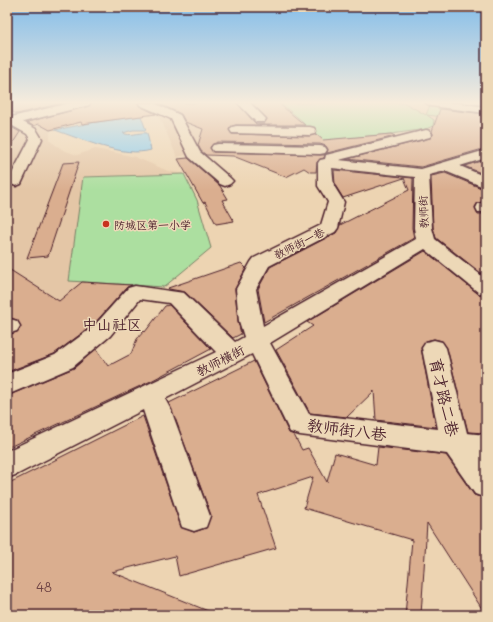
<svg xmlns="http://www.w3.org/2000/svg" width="493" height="622" viewBox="0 0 493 622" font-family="Mali,'LXGW WenKai TC',sans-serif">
  <rect width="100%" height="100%" fill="#edd4b2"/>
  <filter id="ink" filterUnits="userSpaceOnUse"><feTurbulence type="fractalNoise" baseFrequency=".025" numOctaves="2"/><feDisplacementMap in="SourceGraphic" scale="8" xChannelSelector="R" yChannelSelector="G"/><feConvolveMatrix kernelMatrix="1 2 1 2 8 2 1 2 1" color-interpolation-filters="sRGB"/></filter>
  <g filter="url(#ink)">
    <path fill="#e4c6a6" d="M190 103 234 122V127L224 129 203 131 195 153 177 157 162 122 156 114Z
      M405 103H486V129L439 131 428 134 395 132 416 131 434 120Z
      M30 120 50 130V141L63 150 77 155 95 149 122 154 135 157 168 171 184 174 197 200 211 248 164 287 82 282 31 327 7 338V125Z"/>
    <path fill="#acdfa0" stroke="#7b7f66" d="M280 103H405L426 115 430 105 486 112V122L427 115 434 120 433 126 426 129 391 134 319 141 312 129H305L302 121Z
      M184 174 197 200 211 248 164 287 69 281 83 177Z"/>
    <path fill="#8bcbec" stroke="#71869f" d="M141 116 146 130H133L123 133C130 137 138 132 147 133L151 150C124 158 81 139 55 130L96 122Z"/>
    <path fill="#daae8f" stroke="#4a1f2b" d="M7 103H62L17 114 7 109Z
      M91 103H138L139 106 156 114 82 124 81 122 50 130 39 124 33 126 27 122 89 106Z
      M158 103H237L256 124H264L267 119 252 103H278L305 125H236L232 126 229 129 232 134 310 136 316 134 323 140 391 134 395 136 327 153 328 149 326 146 320 144 218 142 213 144 210 147 213 152 325 155 324 158 320 159 317 162 316 172H310L304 168 286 177 233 156 206 155 201 151 198 145 203 129 185 122 181 114Z
      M440 109 486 114V148L421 167 347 159 430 138 433 135 432 131Z
      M7 127H11L20 132 7 152Z
      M188 158 220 186 228 199 222 200 234 221 216 224 205 202 203 203 178 159Z
      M484 160 486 161V175L464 166Z
      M79 162 48 256 27 258 63 163Z
      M334 170 413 178 412 228 414 238 264 322 258 289 270 267 336 233 340 225 409 190 404 178 343 198 335 185Z
      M445 173 486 190V201L478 203 475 207 478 214H486V271L481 273 436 238 433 228 431 176Z
      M425 251 486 300V433L468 432 447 348 442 341 434 339 426 341 421 348 436 427 376 420 374 391 347 417 310 413 276 350 313 326 307 322Z
      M241 263 246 268 235 289 238 321 241 334 233 338 185 292 169 289 168 288Z
      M7 268 59 301 82 282 132 285 127 287 93 325 54 354 7 372V335L17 332 21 327 17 320 7 317Z
      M169 305 211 349 151 381 7 448V396L74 368 96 349 108 366 131 354 137 339 144 331 145 332 165 306Z
      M254 361 289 433 294 435 302 450 308 448 327 482 335 453 376 465 378 447 446 455 474 495 486 499V615L427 523 421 615H405L412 540 304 508 313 477 258 495 276 548 179 576 175 556 112 572 218 615H7V484L143 416 181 527 194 532 206 528 211 515 169 403Z"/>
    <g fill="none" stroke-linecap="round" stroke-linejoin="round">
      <g stroke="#4a1f2b" stroke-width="3">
        <path id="minor" d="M70 103H90L89 105 23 122 36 129 42 139 21 184 16 186 11 184 8 181 30 139 27 134 11 125 7 126V118Z
          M139 103H154L180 115 200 152 230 178 233 181 230 184 225 186 220 184 189 157 171 119 140 105Z
          M238 103H250L266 119 264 122H256Z
          M426 103H459L486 107V113L431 106Z
          M236 126 310 127 314 128 316 131 314 134 310 135 232 133 230 130 232 127Z
          M426 130 430 131 432 134 430 137 339 160 421 169 486 150V158L460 166 486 177V188L445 171 429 175 432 228 435 239 486 279V295L479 293 425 249 270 343 309 414 438 429 422 348 426 342 434 340 442 342 446 348 467 433 486 435V498L475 494 447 454 300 435 290 432 252 354 165 399 171 410 210 516 206 527 194 531 182 527 143 410 18 474 7 478V451L216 352 169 303 140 299 110 336 73 367 7 395V374L55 355 94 326 128 288 135 286 184 293 235 342 244 337 239 321 236 289 251 262 254 258 321 225 328 202 318 186V163L320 160 325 159 326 155ZM332 168 415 177 414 228 416 239 263 326 256 289 269 266 335 232 338 228 344 202 334 186Z
          M218 144 320 146 325 147 327 150 325 153 320 154 213 151 211 148 213 145Z
          M486 202V212H478L476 208 478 204Z
          M7 318 17 321 20 326 17 331 7 334Z"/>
      </g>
      <use href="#minor" fill="#edd8b7" fill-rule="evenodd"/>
    </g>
  </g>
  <linearGradient id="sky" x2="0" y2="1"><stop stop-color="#83bdea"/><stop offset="0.54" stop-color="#f7ecdc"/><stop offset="1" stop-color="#f7ecdc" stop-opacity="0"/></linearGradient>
  <rect width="493" height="190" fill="url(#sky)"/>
  <circle fill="#c8321e" stroke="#edd8b7" stroke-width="1.5" cx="106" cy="224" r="4"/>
  <g text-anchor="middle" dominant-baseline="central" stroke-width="3" stroke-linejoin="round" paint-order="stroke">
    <g font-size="11" fill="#4a1f2b" stroke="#edd8b7">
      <text transform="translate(423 212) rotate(-93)">教师街</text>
      <text transform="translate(299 243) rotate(-27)">教师街一巷</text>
    </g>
    <g font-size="11" fill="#4a1f2b" stroke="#edd8b7" text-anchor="start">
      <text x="114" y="224">防城区第一小学</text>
    </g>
    <g font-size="13" fill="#4a1f2b" stroke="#edd8b7">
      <text transform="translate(220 360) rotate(-27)">教师横街</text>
    </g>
    <g font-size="13" fill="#6e4344">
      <text x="44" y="586">48</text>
    </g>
    <g font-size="15" fill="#4a1f2b" stroke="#edd8b7">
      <text x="112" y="324">中山社区</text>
    </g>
    <g font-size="16" fill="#4a1f2b" stroke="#edd8b7">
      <text transform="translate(445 397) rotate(77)">育才路二巷</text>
      <text transform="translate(347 429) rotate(7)">教师街八巷</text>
    </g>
  </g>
  <rect width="493" height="622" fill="none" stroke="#edd8b7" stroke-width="24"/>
  <rect x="12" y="12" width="469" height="598" fill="none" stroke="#4a1f2b" stroke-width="1.5" filter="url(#ink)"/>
</svg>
